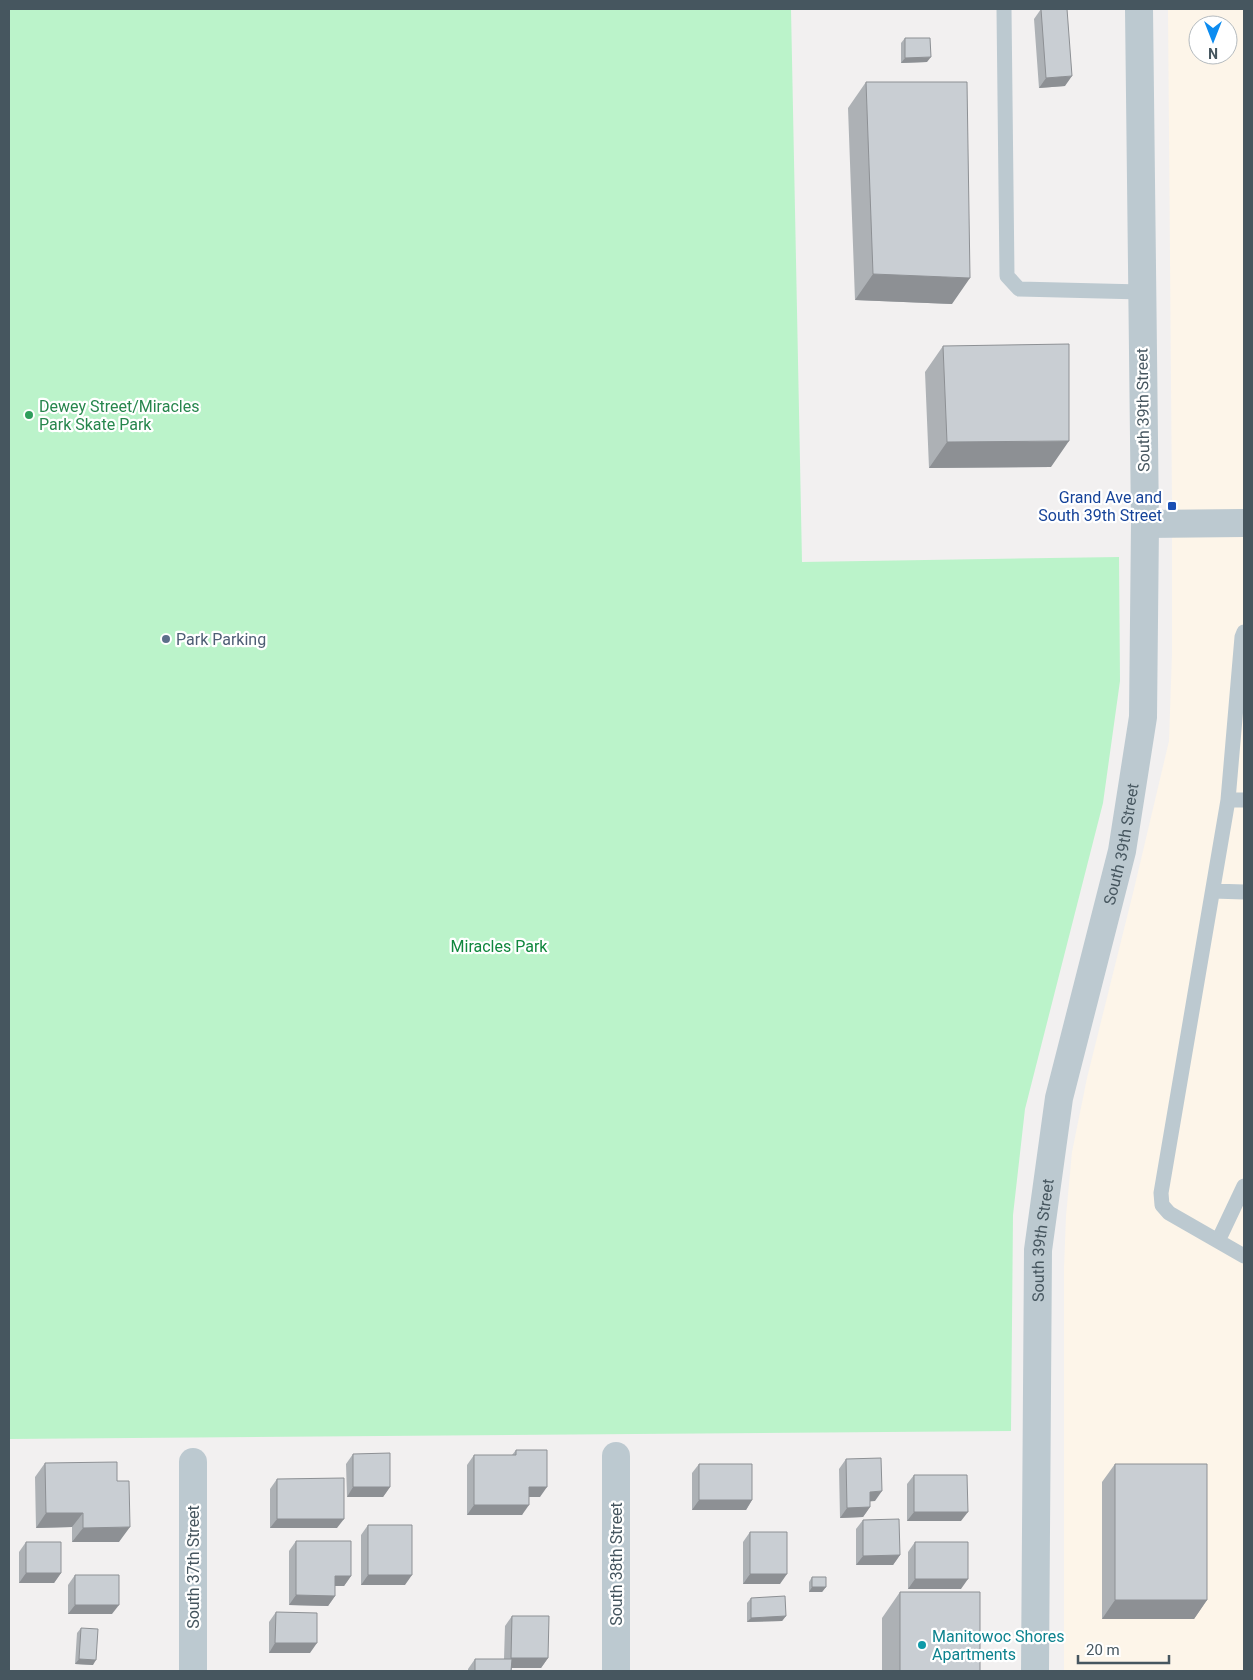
<svg xmlns="http://www.w3.org/2000/svg" width="1253" height="1680" viewBox="0 0 1253 1680" font-family="Roboto,sans-serif">
  <rect width="100%" height="100%" fill="#f2f0f0"/>
  <path fill="#fdf5e9" fill-rule="evenodd" d="M1168 9H1244V1671H1064V1268L1066 1216 1072 1152 1087 1078 1134 889 1169 741 1172 654V506ZM1198 25H1228V55H1198Z"/>
  <path fill="#bbf3ca" d="M9 9H791L802 562 1119 557 1120 681 1103 803 1025 1109 1013 1215 1011 1431 9 1439Z"/>
  <g fill="none" stroke-linecap="round" stroke-linejoin="round">
    <path stroke="#bcc9d0" stroke-width="15" d="M1004 9 1007 276 1019 289 1142 292
      M1244 632 1242 637 1228 800 1161 1193 1162 1205 1169 1213 1244 1256
      M1228 800H1244
      M1213 891 1244 892
      M1218 1241 1244 1186"/>
    <g stroke="#bcc9d0" stroke-width="28">
      <path d="M1145 524 1244 523"/>
      <path d="M193 1462V1671"/>
      <path d="M616 1671V1456"/>
      <path id="s1" d="M1035 1671 1038 1250 1059 1098 1122 851 1143 717 1145 524 1139 9"/>
    </g>
  </g>
  <path fill="#adb1b5" d="M1041 9 1065 86 1039 88 1034 19Z
    M905 38 927 62 901 63V43Z
    M866 82 952 304 855 300 848 108Z
    M943 346 1051 467 929 468 925 372Z
    M516 1450 540 1497H529L522 1515H467V1465L474 1455H512Z
    M353 1454 390 1487 383 1497H347L346 1464Z
    M846 1459 875 1501H870V1507L863 1517 840 1518 839 1469Z
    M45 1463 117 1481 119 1542H72V1527L36 1528 35 1477Z
    M699 1464 752 1500 746 1510H692V1473Z
    M1115 1464 1207 1600 1194 1619H1102V1482Z
    M914 1475 961 1521H907V1484Z
    M277 1479 337 1528H270V1489Z
    M863 1520 900 1555 893 1565H856V1529Z
    M368 1525 405 1585H361V1535Z
    M750 1532 780 1584H743V1542Z
    M296 1541 351 1576 344 1586H335V1596L328 1606 289 1605V1551Z
    M26 1542 61 1573 54 1583H19V1552Z
    M915 1542 961 1589H908V1552Z
    M75 1575 112 1614H68V1585Z
    M812 1577 826 1587 822 1592H809V1582Z
    M900 1592 980 1671H882V1618Z
    M751 1598 786 1616 782 1621 747 1622V1603Z
    M276 1612 310 1653H269V1622Z
    M512 1616 548 1658 541 1668H512L511 1671H468V1669L475 1659H504L505 1626Z
    M81 1628 93 1665 75 1664 77 1633Z"/>
  <path fill="#8d9094" d="M931 57 927 62 901 63 905 58Z
    M1072 76 1065 86 1039 88 1046 78Z
    M873 274 970 278 952 304 855 300Z
    M1069 441 1051 467 929 468 947 442Z
    M353 1487H390L383 1497H347Z
    M529 1487H547L540 1497H522Z
    M882 1491 875 1501 863 1502 870 1492Z
    M699 1500H752L746 1510H692Z
    M474 1505H529L522 1515H467Z
    M870 1507 863 1517 840 1518 847 1508Z
    M914 1512H968L961 1521H907Z
    M46 1513H83L72 1527 36 1528Z
    M277 1519H344L337 1528H270Z
    M130 1527 119 1542H72L83 1528Z
    M900 1555 893 1565H856L863 1556Z
    M26 1573H61L54 1583H19Z
    M750 1574H787L780 1584H743Z
    M368 1575H412L405 1585H361Z
    M335 1576H351L344 1586H328Z
    M915 1579H968L961 1589H908Z
    M812 1587H826L822 1592H809Z
    M296 1595 335 1596 328 1606 289 1605Z
    M1115 1600H1207L1194 1619H1102Z
    M75 1605H119L112 1614H68Z
    M786 1616 782 1621 747 1622 751 1618Z
    M275 1643H317L310 1653H269Z
    M511 1658H548L541 1668H504Z
    M79 1659 96 1660 93 1665 75 1664Z"/>
  <path fill="#c9ced3" stroke="#8d9094" d="M1041 9H1067L1072 76 1046 78Z
    M905 38H930L931 57 905 58Z
    M866 82H967L970 278 873 274Z
    M1069 344V441L947 442 943 346Z
    M516 1450H547V1487H529V1505H474V1455H516Z
    M390 1453V1487H353V1454Z
    M881 1458 882 1491 870 1492V1507L847 1508 846 1459Z
    M117 1462V1481H129L130 1527 83 1528V1513H46L45 1463Z
    M699 1464H752V1500H699Z
    M1115 1464H1207V1600H1115Z
    M914 1475H967L968 1512H914Z
    M344 1478V1519H277V1479Z
    M899 1519 900 1555 863 1556V1520Z
    M368 1525H412V1575H368Z
    M750 1532H787V1574H750Z
    M296 1541H351V1576H335V1596L296 1595Z
    M26 1542H61V1573H26Z
    M915 1542H968V1579H915Z
    M75 1575H119V1605H75Z
    M812 1577H826V1587H812Z
    M900 1592H980V1671H900Z
    M785 1596 786 1616 751 1618V1598Z
    M276 1612 317 1613V1643H275Z
    M512 1616H549L548 1658H511Z
    M81 1628 98 1629 96 1660 79 1659Z
    M475 1659H512L511 1671H475Z"/>
  <circle fill="#2e9e5b" stroke="#fff" stroke-width="2" cx="29" cy="415" r="5"/>
  <rect fill="#1a4fb4" stroke="#fff" stroke-width="2" x="1167" y="501" width="10" height="10" rx="2.5"/>
  <circle fill="#5c6f8a" stroke="#fff" stroke-width="2" cx="166" cy="639" r="5"/>
  <circle fill="#0f9aa8" stroke="#fff" stroke-width="2" cx="922" cy="1645" r="5"/>
  <g text-anchor="middle" dominant-baseline="central" stroke-width="4.5" stroke-linejoin="round" paint-order="stroke">
    <g font-size="16" fill="#27864d" stroke="#fff" text-anchor="start">
      <text x="39" y="406">Dewey Street/Miracles<tspan x="39" dy="18">Park Skate Park</tspan></text>
    </g>
    <g font-size="16" fill="#46565f" stroke="#fff">
      <text transform="translate(1143 410) rotate(-91)">South 39th Street</text>
      <text stroke="none"><textPath href="#s1" startOffset="836">South 39th Street</textPath></text>
      <text stroke="none"><textPath href="#s1" startOffset="431">South 39th Street</textPath></text>
      <text transform="translate(616 1564) rotate(-90)">South 38th Street</text>
      <text transform="translate(193 1567) rotate(-90)">South 37th Street</text>
    </g>
    <g font-size="16" fill="#164399" stroke="#fff" text-anchor="end">
      <text x="1162" y="497">Grand Ave and<tspan x="1162" dy="18">South 39th Street</tspan></text>
    </g>
    <g font-size="16" fill="#4e5e75" stroke="#fff" text-anchor="start">
      <text x="176" y="639">Park Parking</text>
    </g>
    <g font-size="16" fill="#10873d" stroke="#fff">
      <text x="499" y="946">Miracles Park</text>
    </g>
    <g font-size="16" fill="#0d838f" stroke="#fff" text-anchor="start">
      <text x="932" y="1636">Manitowoc Shores<tspan x="932" dy="18">Apartments</tspan></text>
    </g>
  </g>
  <rect width="1253" height="1680" fill="none" stroke="#46565f" stroke-width="20"/>
  <g transform="translate(1213 40) rotate(180)"><circle r="24" fill="#ffffff" stroke="#b5bbbf"/>
  <path d="M0-4L9 19L0 12L-9 19Z" fill="#0c8cf0"/>
  <text y="-8" font-size="14" font-weight="bold" text-anchor="middle" fill="#46565f">N</text>
  </g>
  <path d="M1078 1655v8h91v-8" fill="none" stroke="#46565f" stroke-width="2.5"/>
  <text x="1086" y="1655" font-size="15" fill="#46565f" stroke="#ffffff" stroke-width="4" paint-order="stroke">20 m</text>
</svg>
